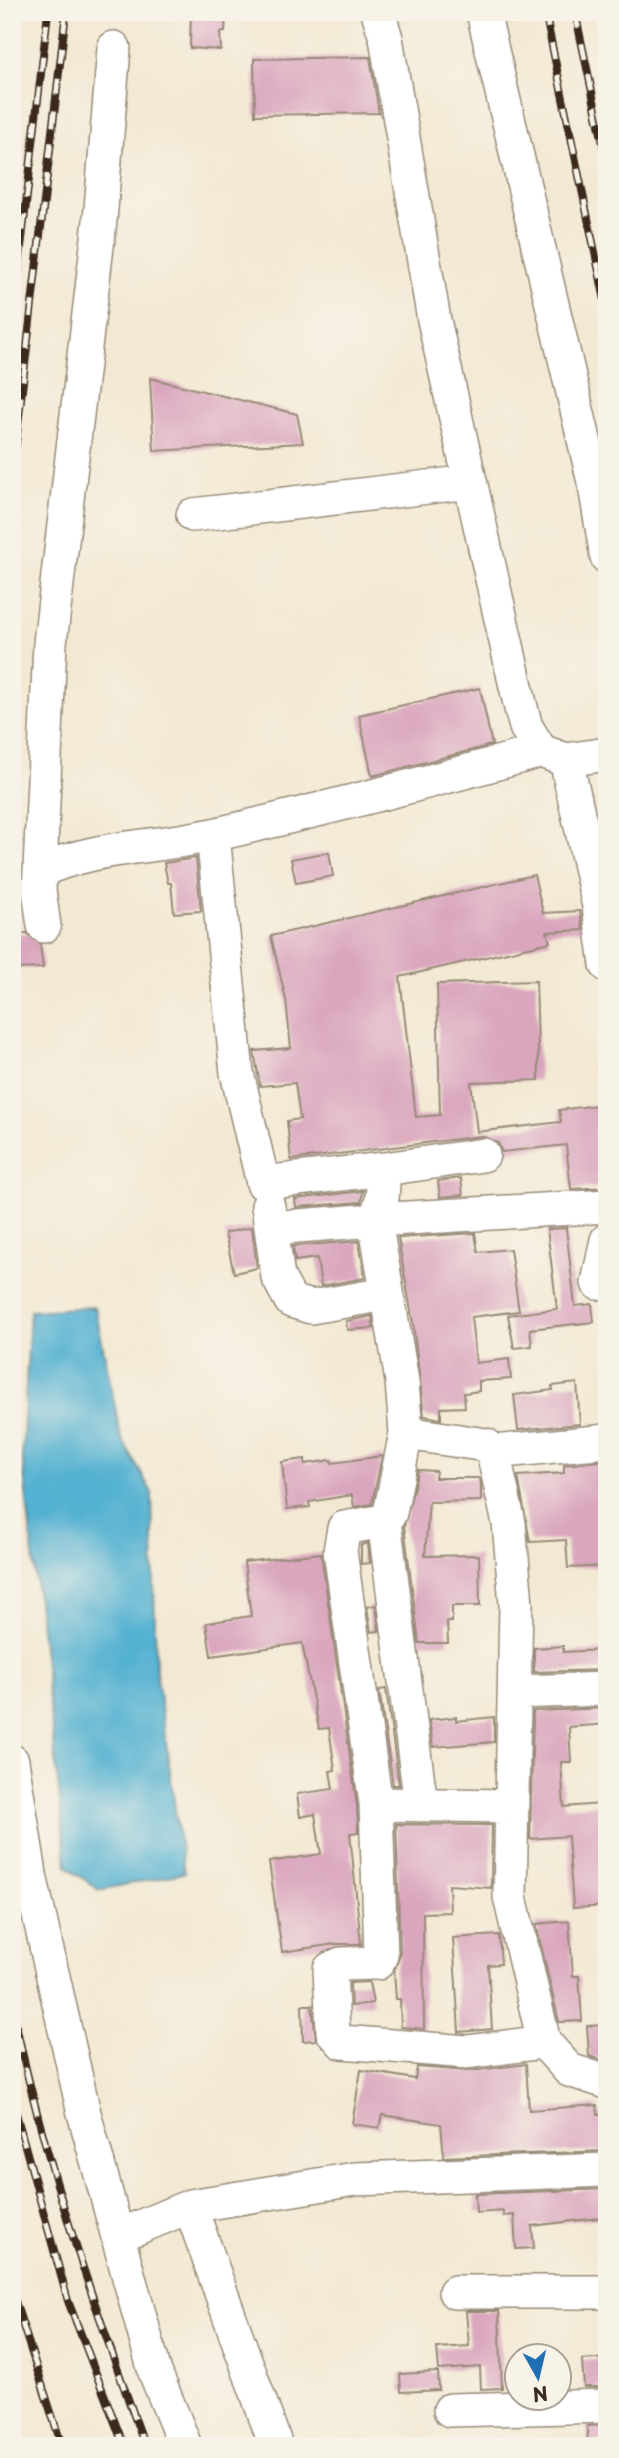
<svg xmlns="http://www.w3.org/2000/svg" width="619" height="2458" viewBox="0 0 619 2458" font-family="'Playpen Sans',sans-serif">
  <rect width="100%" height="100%" fill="#f7f3e8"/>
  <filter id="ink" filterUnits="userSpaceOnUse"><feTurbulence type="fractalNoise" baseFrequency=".0143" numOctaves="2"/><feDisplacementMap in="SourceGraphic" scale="14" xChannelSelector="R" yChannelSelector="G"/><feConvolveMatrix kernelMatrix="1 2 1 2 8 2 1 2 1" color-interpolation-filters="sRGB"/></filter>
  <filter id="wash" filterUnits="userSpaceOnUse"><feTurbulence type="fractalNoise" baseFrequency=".00686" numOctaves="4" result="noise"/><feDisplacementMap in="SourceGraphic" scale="28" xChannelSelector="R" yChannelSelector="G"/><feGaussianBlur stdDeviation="1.57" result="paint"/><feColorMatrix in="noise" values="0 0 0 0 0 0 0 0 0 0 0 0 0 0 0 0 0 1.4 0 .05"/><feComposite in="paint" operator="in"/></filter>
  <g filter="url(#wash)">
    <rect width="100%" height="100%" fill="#f3e9d3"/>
    <path fill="#53b1d1" stroke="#476e78" stroke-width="2" d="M95 1307 121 1437 152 1493 156 1671 184 1873 99 1890 67 1866 22 1455 30 1311Z"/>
    <g id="blocks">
      <path fill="#daa6be" d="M191 12H226L225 32H220L221 50 190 48Z
        M370 57 379 113 255 115 254 59Z
        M150 378 297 414 303 443 154 451Z
        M480 688 492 745 372 776 359 715Z
        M329 852 333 876 296 883 291 859Z
        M196 858 201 911 174 913 171 883H168L164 863Z
        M534 875 543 913 580 911 583 930 547 932 550 942 400 977 416 1117 440 1115 437 984 536 981 539 1080 471 1082 477 1132 561 1122 559 1110 605 1104 607 1187 571 1189 566 1145 502 1152 498 1143 481 1136 291 1160 287 1121 300 1119 295 1083 260 1086 254 1051 291 1048 286 1000 271 936Z
        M27 933 40 944 43 968 12 969V934Z
        M461 1178 463 1195 440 1197 438 1181Z
        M363 1191 361 1202 296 1207 295 1199Z
        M252 1227 257 1268 234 1273 225 1233Z
        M566 1228 575 1306 592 1304 594 1322 530 1329 532 1346 514 1348 508 1315 557 1309 547 1229Z
        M475 1233 478 1252 510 1249 519 1311 471 1317 476 1363 509 1359 511 1379 479 1381V1391L464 1393 465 1407 441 1408V1419L424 1416 413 1323 398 1238Z
        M359 1241 365 1278 321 1286 317 1258 295 1261 293 1246Z
        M372 1316 374 1328 347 1330 346 1321Z
        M577 1383 580 1424 518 1430 514 1395 553 1390 552 1386Z
        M382 1456 372 1504 354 1507 352 1495 309 1502 310 1507 287 1509 282 1462 305 1459V1464L331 1460 332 1463Z
        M607 1460V1566L568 1568 566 1540 530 1542 518 1476 564 1473V1465Z
        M418 1470 436 1471 435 1478H479L481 1484V1501L429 1502 425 1556 479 1555 480 1606H452V1622H447L448 1643H419L404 1526Z
        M368 1543 370 1563 361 1564V1545Z
        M321 1553 357 1806 358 1832 350 1833 361 1944H335L282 1952 269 1862 321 1854 315 1814 300 1817 297 1794 333 1789 330 1771 335 1770 329 1728 319 1729 302 1643 211 1656 206 1623 251 1616 244 1562Z
        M376 1605 379 1631 371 1632 367 1607Z
        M563 1646V1652L602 1650 603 1653 607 1652V1670L534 1672V1648Z
        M386 1689 399 1785H393L379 1690Z
        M607 1708V1724L569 1727 571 1762H561L564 1807 600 1804 603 1845H607V1906L573 1908 568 1836 530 1839 533 1711Z
        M456 1717V1721L494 1717V1742L433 1747 429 1720Z
        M396 1824 492 1825 491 1888 449 1885 450 1912 423 1913 424 2029 401 2027 400 1999H396L394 1971 400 1955Z
        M569 1921 573 1976H579L582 2021 559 2022 536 1924Z
        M499 1935 501 1964 488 1965 492 2029 459 2032 453 1938Z
        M369 1982 373 2003 351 2006 350 1983Z
        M302 2005H312L316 2040 303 2041Z
        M606 2025 607 2037V2062L589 2056 587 2026Z
        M526 2064 529 2110 597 2105 598 2114H607V2151L444 2157 441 2124 382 2115 379 2128 352 2124 361 2070 415 2079 417 2067 469 2071Z
        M607 2189V2217L532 2226 534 2248 516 2249 514 2215 503 2216V2211L476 2213 475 2194Z
        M466 2311H499L502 2388 481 2389 480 2367 439 2370 437 2348 469 2346Z
        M607 2358V2387H584L582 2360Z
        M438 2372 439 2390 401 2392 400 2374Z
        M607 2425V2442L588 2444 587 2426Z"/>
    </g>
  </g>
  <g filter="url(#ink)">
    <use href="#blocks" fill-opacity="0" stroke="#978a78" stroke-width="2"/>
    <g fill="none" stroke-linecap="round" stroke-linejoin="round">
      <g stroke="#978a78" stroke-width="36">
        <path id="minor" d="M378 12 386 38 434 320 520 704 526 727 541 751
          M483 12 595 486 607 557
          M193 515 470 482
          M566 760 599 906 607 965
          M213 835 237 1073 263 1183 384 1169
          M40 871 50 643 100 221 114 48
          M44 926 39 890 40 871C96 845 158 848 217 834 325 809 433 781 541 751L566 760 607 754
          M268 1206 278 1277 291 1301 311 1307 386 1294
          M607 1206 375 1220 402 1381 406 1433 486 1445 493 1452 509 1523 516 1604 510 1897 544 2042 569 2070 607 2082
          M272 1228 375 1220 382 1200 384 1169 483 1155
          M598 1283 607 1240
          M406 1433 390 1513 384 1521 344 1528 340 1551 376 1804 510 1806
          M493 1452 607 1441
          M384 1521 421 1805
          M516 1692 607 1689
          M12 1761 31 1880 84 2113 155 2372 185 2446
          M376 1804 381 1956 377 1963 341 1964 330 1969 333 2032 342 2042 467 2052 544 2042
          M190 2206 355 2179 607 2170
          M118 2236 190 2206 276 2446
          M455 2292H607
          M450 2410 607 2406"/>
      </g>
      <use href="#minor" stroke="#fff" stroke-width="33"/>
      <g stroke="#3b2a1e" stroke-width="8">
        <path id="rail" d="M545 12 607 310
          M575 12 607 162
          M604 12 607 23
          M12 326 48 12
          M12 476 66 12
          M12 2005C42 2156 93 2302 145 2446
          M12 2099 68 2301 124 2446
          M12 2292 62 2446"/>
      </g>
      <use href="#rail" stroke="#f7f3e8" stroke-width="5" stroke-dasharray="16" stroke-linecap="butt"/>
    </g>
  </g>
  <rect width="619" height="2458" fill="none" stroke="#f7f3e8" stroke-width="42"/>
  <g transform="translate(538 2377) rotate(172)"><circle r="33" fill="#f7f3e8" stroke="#aca397" stroke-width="2"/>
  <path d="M0-5L12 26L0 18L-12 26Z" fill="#1f6fb2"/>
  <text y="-10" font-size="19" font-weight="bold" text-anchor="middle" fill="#3b2a1e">N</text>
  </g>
</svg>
